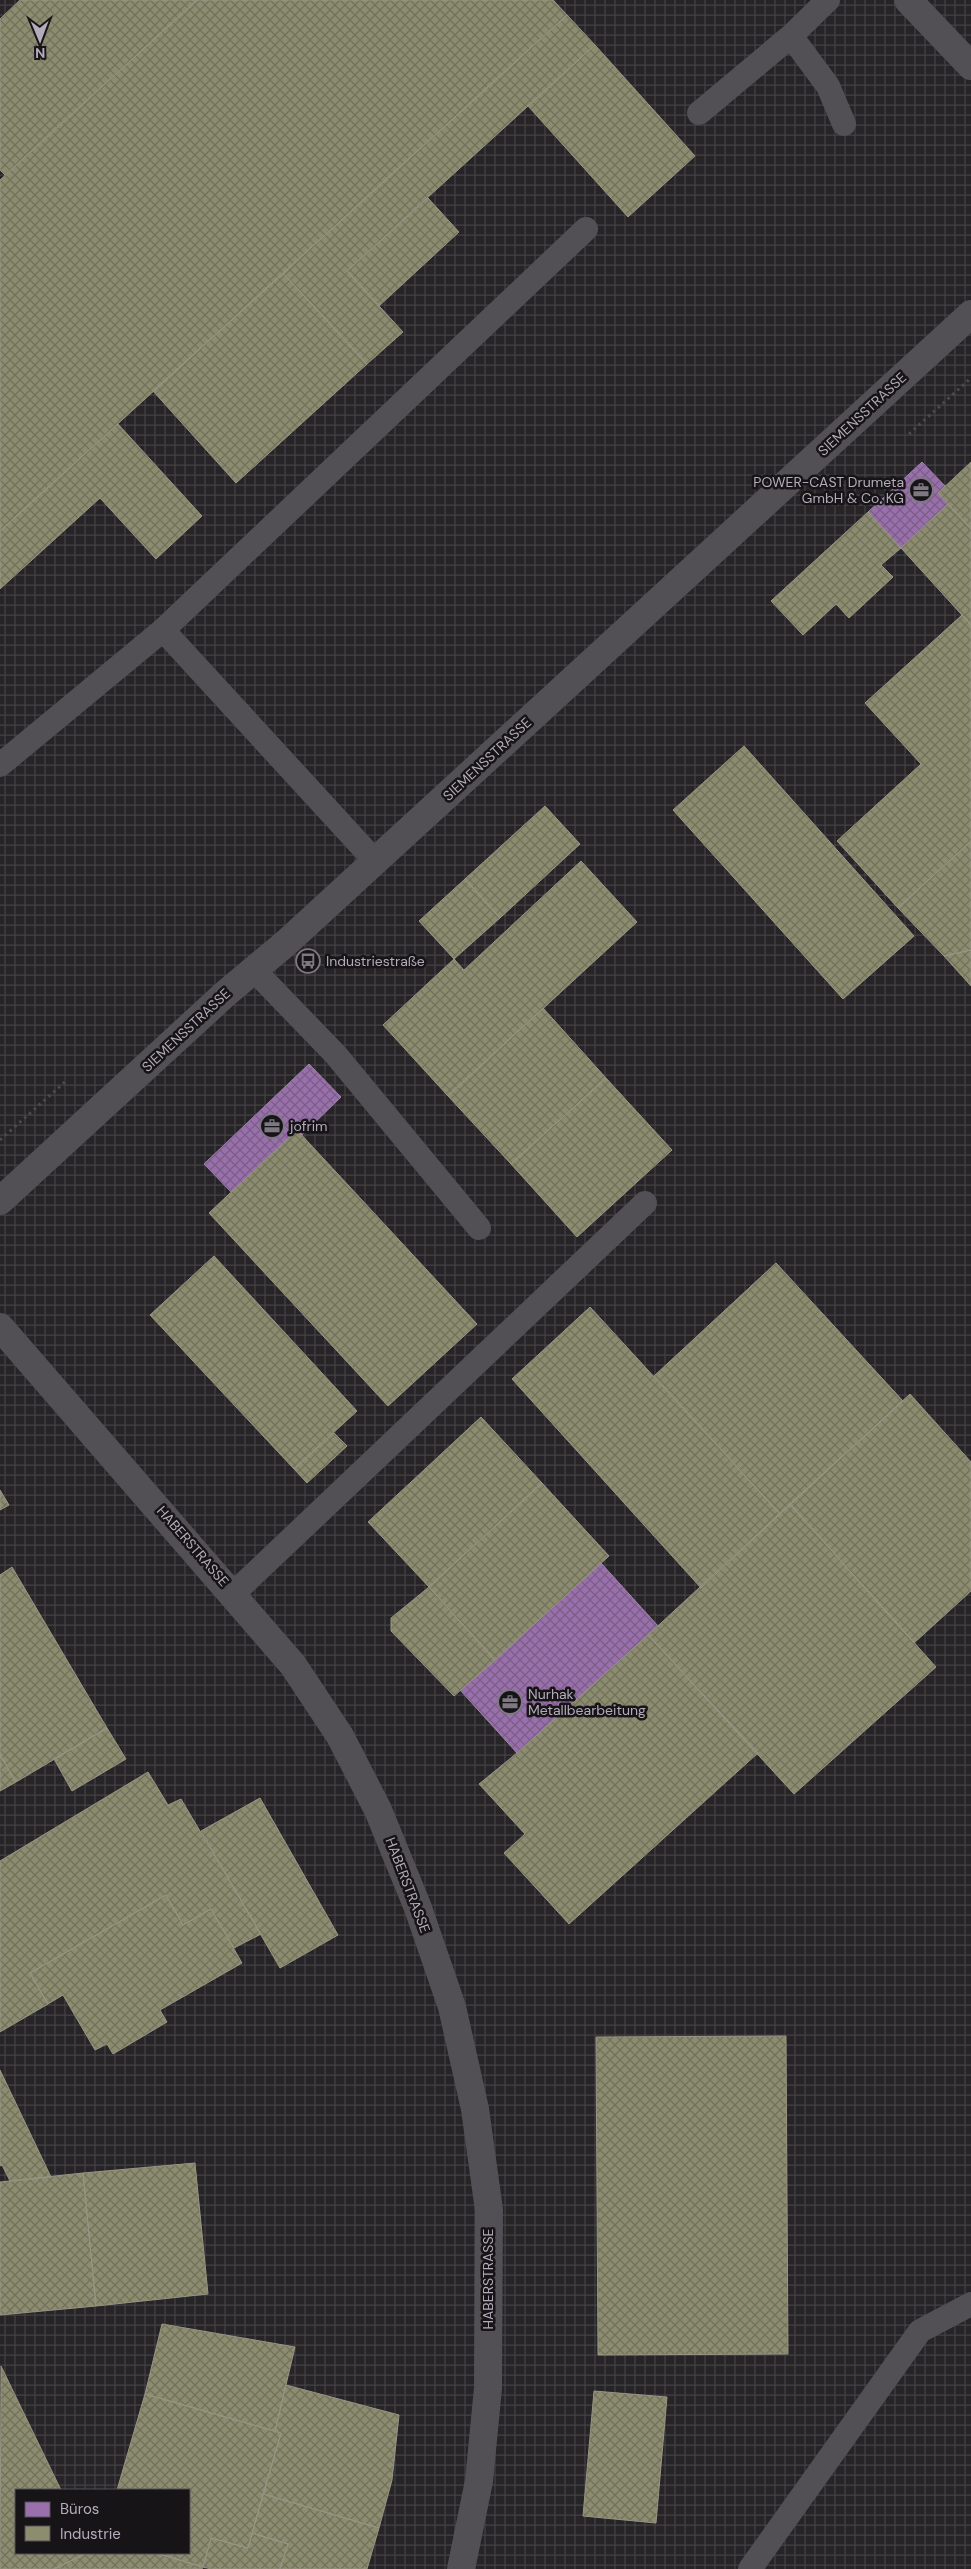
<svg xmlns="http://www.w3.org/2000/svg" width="971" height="2569" viewBox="0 0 971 2569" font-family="'DM Sans',sans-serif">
  <defs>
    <pattern id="industrial-grid" width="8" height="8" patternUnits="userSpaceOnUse" patternTransform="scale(1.25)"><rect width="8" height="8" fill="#262426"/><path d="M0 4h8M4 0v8" fill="none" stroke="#434144"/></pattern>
    <pattern id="offices-cross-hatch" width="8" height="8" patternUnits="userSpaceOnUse" patternTransform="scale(1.25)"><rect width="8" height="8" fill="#9970ab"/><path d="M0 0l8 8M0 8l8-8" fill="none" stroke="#7b5e88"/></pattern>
    <pattern id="industry-cross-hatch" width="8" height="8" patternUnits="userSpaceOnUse" patternTransform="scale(1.25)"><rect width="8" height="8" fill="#8c8c6e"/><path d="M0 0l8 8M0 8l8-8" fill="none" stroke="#72715e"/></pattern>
  </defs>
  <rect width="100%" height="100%" fill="#1a1a1a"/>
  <path fill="url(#industrial-grid)" fill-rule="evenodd" d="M0 0H971V2569H0ZM16 2490H189V2553H16Z"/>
  <path fill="url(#offices-cross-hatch)" stroke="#a182b0" d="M922 462 945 486 938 493 948 504 901 548 868 512Z
    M309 1064 341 1097 302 1135 297 1130 232 1193 204 1164Z
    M601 1563 658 1626 517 1753 460 1690Z"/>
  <path fill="url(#industry-cross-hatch)" stroke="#989585" d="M20 0H197L5 175 0 170V19Z
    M197 0H553L567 15 0 531V180Z
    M567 15 595 45 347 271 403 332 367 364 283 273Z
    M595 45 695 156 628 217 528 106Z
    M428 198 459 232 379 306 347 271Z
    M283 273 367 364 236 483 153 391Z
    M118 424 202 516 156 559 100 498 0 589V531Z
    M971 462V529L938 493Z
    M948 504 971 529V625L901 548Z
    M868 512 901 548 881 565 893 577 849 618 836 604 803 635 771 601Z
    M962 615 971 625V841L898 908 837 841 921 764 865 703Z
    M744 746 914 936 843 999 673 810Z
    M545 806 580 844 500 918 465 879Z
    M971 841V950L944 956 898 908Z
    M581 861 637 922 448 1096 383 1025 454 959 464 970Z
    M465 879 500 918 454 959 419 921Z
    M971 950V986L944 956Z
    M543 1008 606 1078 511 1164 448 1096Z
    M606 1078 672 1150 577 1237 511 1164Z
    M297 1130 477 1324 388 1406 209 1213Z
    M214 1256 357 1411 294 1469 150 1315Z
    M776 1263 903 1401 780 1514 654 1376Z
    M590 1307 780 1514 701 1588 512 1379Z
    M910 1394 971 1462V1591L914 1643 790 1504Z
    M481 1417 542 1483 429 1587 368 1522Z
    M334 1433 347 1446 307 1483 294 1469Z
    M542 1483 609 1556 495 1660 429 1587Z
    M0 1490 9 1505 0 1510Z
    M790 1504 936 1667 794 1794 648 1635Z
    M12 1567 107 1728 16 1782 0 1755V1575Z
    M429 1587 495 1660 454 1696 391 1631V1618Z
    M648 1635 758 1753 569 1924 504 1853 525 1834 479 1784 517 1753Z
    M107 1728 126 1759 72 1791 54 1759Z
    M0 1755 16 1782 0 1791Z
    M148 1772 168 1805 181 1799 261 1934 234 1948 211 1909 183 1925 166 1895 30 1973 48 2004 0 2032V1861Z
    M260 1798 338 1935 280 1968 201 1831Z
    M166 1895 183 1925 211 1909 242 1963 160 2010 167 2022 113 2054 107 2044 95 2050 63 1995 48 2004 30 1973Z
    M786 2036 788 2354 598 2355 596 2037Z
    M0 2070 51 2177 10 2181 2 2165 0 2166Z
    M195 2163 208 2294 96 2306 83 2173Z
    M83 2173 96 2306 0 2315V2182Z
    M162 2324 295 2347 275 2431 145 2394Z
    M1 2366 61 2490H16V2553H87L54 2569H0Z
    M286 2385 399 2415 392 2480 379 2528 263 2494 281 2433 275 2431Z
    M594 2391 667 2397 656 2523 583 2516Z
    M145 2394 281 2433 248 2548 211 2538 203 2567 156 2553H189V2490H117Z
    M263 2494 379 2528 367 2569H280L288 2544 252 2533Z
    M252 2533 288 2544 280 2569H211L203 2567 211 2538 248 2548Z
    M87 2553H156L203 2567 202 2569H54Z"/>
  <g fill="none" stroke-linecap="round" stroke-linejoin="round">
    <path stroke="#4d4b4f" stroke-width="3" stroke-dasharray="2.5 4" stroke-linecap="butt" d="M909 434 971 378
      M0 1140 66 1081"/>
    <path stroke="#525054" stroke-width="24" d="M791 36 828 0
      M699 113 791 36 828 86 844 124
      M163 630 375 861
      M0 765 163 630 586 229
      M254 970 336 1055 479 1228
      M233 1594 645 1203
      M750 2569 920 2331 971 2304"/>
    <path stroke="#525054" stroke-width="28" d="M908 0 971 66
      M0 1327 293 1665 340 1736 378 1810 418 1908 452 2007 475 2109 489 2210 488 2388 479 2481 461 2569"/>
    <path stroke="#525054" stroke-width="28" d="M0 1201 225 994 286 943 971 314"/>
  </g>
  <defs>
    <g id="office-ring" transform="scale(1.25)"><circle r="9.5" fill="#161416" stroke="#7e7883" stroke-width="1.5"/><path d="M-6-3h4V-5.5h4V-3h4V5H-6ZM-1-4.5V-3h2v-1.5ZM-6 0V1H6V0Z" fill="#7e7883"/></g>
    <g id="bus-ring" transform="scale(1.25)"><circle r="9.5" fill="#161416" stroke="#7e7883" stroke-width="1.5"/><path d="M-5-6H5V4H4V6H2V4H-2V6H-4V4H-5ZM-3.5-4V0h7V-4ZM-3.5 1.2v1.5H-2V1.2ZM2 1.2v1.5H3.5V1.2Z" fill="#7e7883"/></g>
  </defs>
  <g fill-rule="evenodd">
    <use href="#office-ring" x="921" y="490"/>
    <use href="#bus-ring" x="308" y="961"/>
    <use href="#office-ring" x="272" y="1126"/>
    <use href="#office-ring" x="510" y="1702"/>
  </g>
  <g text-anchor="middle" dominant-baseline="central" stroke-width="5" stroke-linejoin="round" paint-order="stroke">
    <g font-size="14" fill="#b4abbb" stroke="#161416">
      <text transform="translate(862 414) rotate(-43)">SIEMENSSTRASSE</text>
      <text transform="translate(487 759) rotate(-43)">SIEMENSSTRASSE</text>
      <text transform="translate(186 1030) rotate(-43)">SIEMENSSTRASSE</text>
      <text transform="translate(193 1546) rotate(49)">HABERSTRASSE</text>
      <text transform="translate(408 1885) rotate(69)">HABERSTRASSE</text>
      <text transform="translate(488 2279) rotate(-90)">HABERSTRASSE</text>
    </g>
    <g font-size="14" fill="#b4abbb" stroke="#161416" text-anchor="start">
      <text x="904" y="482" text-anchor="end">POWER-CAST Drumeta<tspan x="904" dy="16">GmbH &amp; Co. KG</tspan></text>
      <text x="326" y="961">Industriestraße</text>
      <text x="290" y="1126">jofrim</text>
      <text x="528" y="1694">Nurhak<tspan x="528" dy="16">Metallbearbeitung</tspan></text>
    </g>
  </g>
  <rect x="15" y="2489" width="175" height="65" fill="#161416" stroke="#555058"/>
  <rect x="25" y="2502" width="25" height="15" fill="#9970ab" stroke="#555058"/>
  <text x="60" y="2514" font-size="15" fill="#b4abbb">Büros</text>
  <rect x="25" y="2526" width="25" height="15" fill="#8c8c6e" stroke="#555058"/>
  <text x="60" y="2539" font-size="15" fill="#b4abbb">Industrie</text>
  <g transform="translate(40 40) rotate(179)" stroke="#161416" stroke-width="4" paint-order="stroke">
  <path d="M0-4L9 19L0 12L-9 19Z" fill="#b4abbb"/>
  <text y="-8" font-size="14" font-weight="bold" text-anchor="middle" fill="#b4abbb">N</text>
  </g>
</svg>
